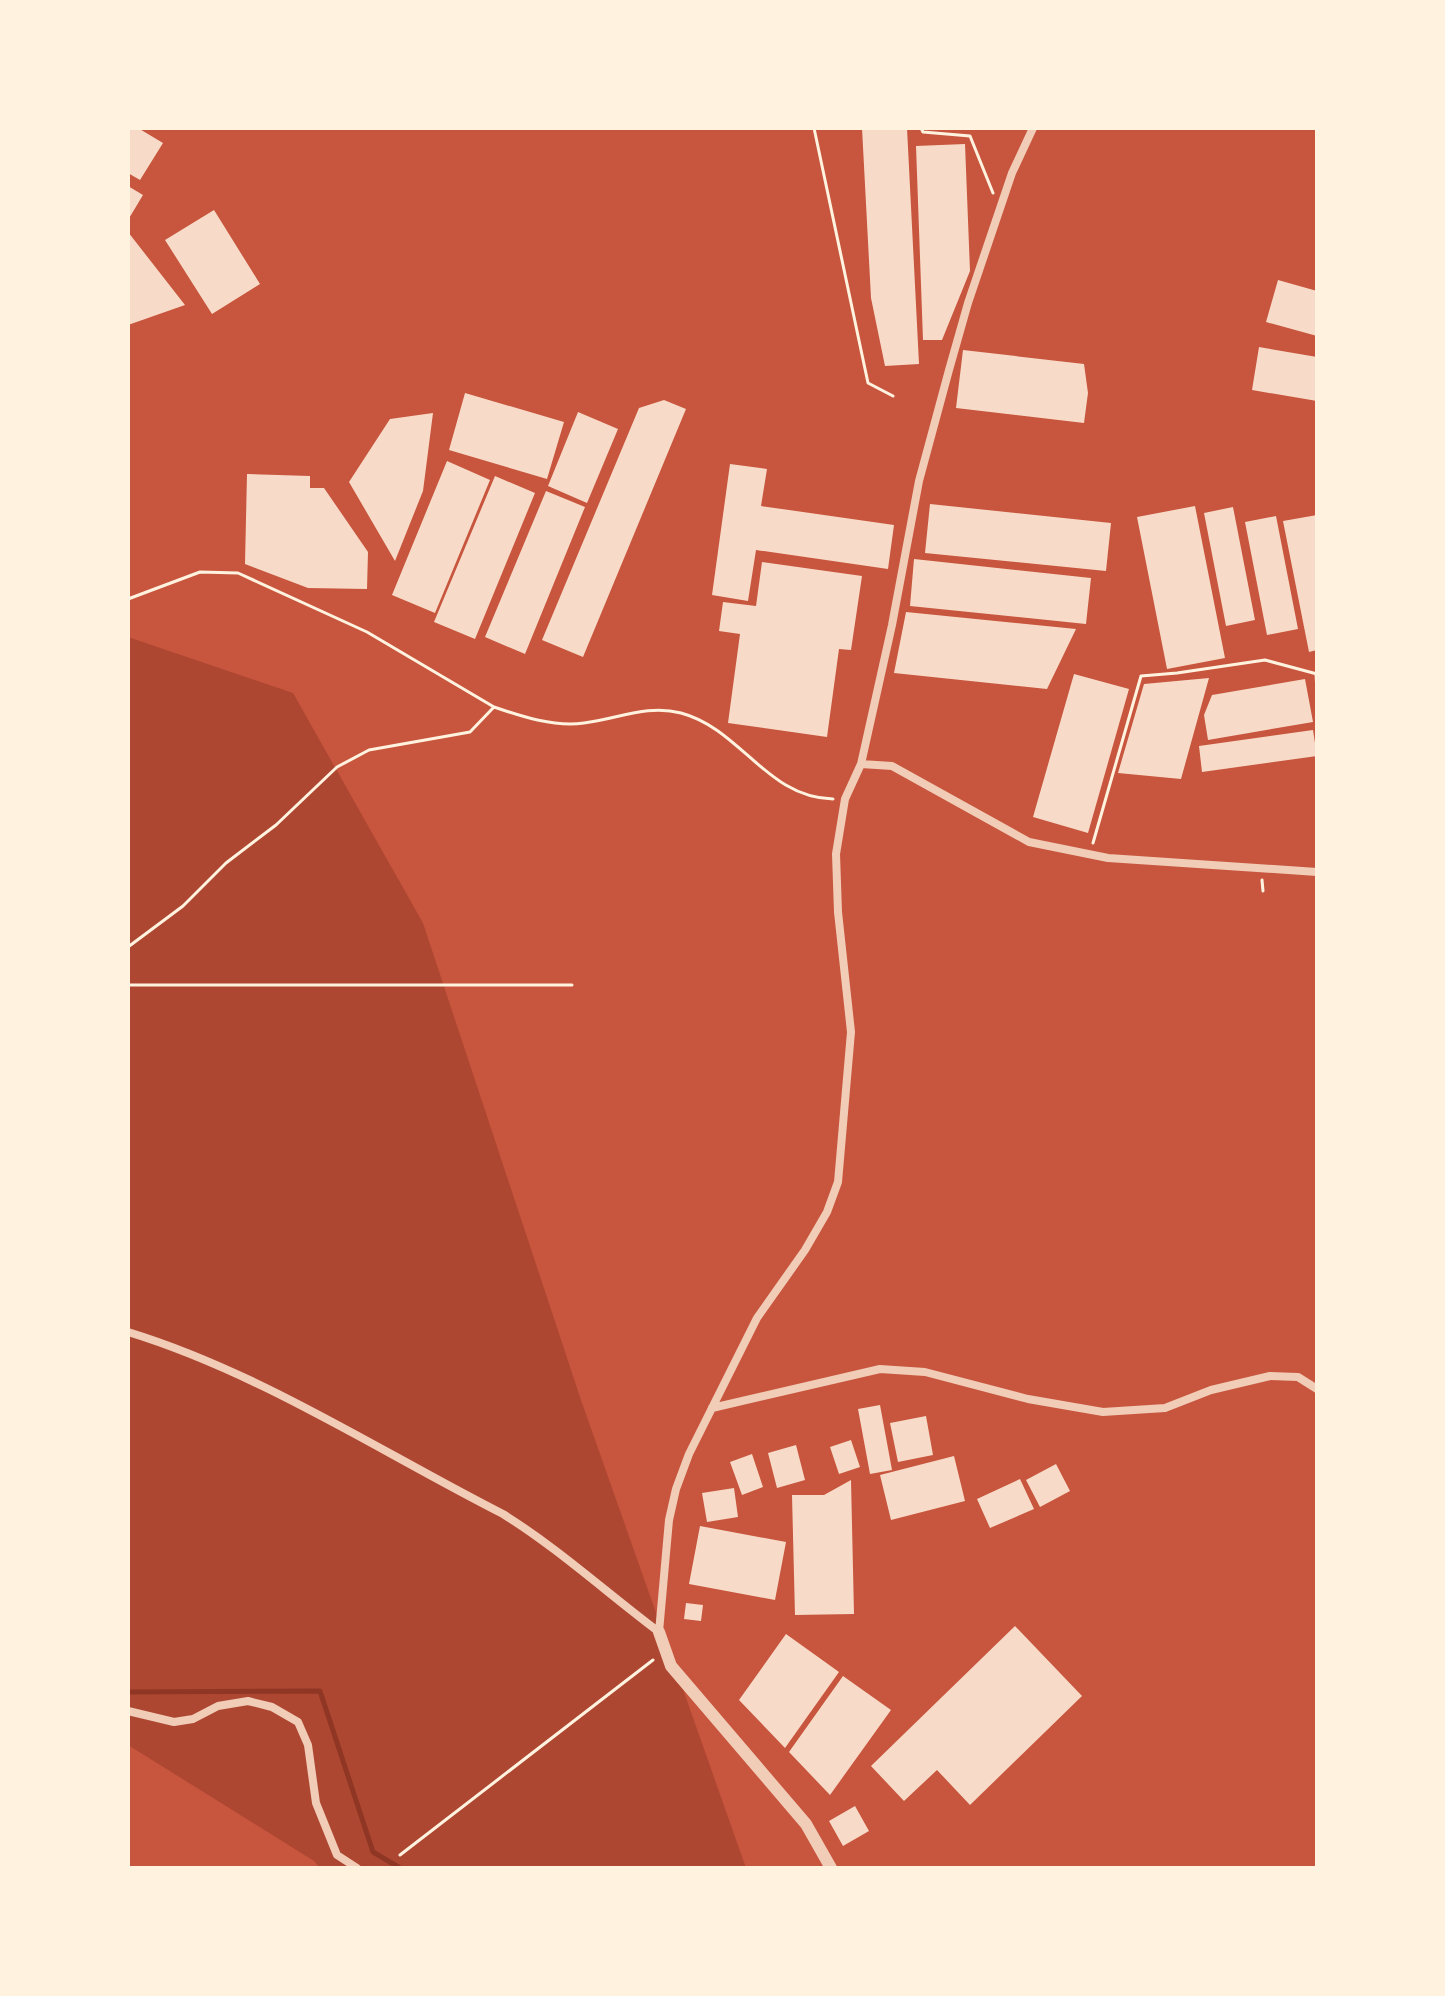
<svg xmlns="http://www.w3.org/2000/svg" width="1445" height="1996" viewBox="0 0 1445 1996" font-family="Cabin,sans-serif">
  <rect width="100%" height="100%" fill="#c8553d"/>
  <path fill="#ae4732" d="M128 637 293 693 423 923 581 1400 746 1868H320L314 1861 128 1745Z"/>
  <g fill="none" stroke-linecap="round" stroke-linejoin="round">
    <path stroke="#8f3625" stroke-width="5" d="M128 1692 320 1691 373 1852 400 1868"/>
  </g>
  <path fill="#f7dbc8" d="M128 128H138L163 143 140 180 128 173Z
    M862 128H907L919 364 885 366 871 298Z
    M965 144 970 271 942 340H923L916 146Z
    M128 186 143 195 128 220Z
    M214 210 260 284 212 314 165 240Z
    M128 232 185 305 128 325Z
    M1278 280 1317 291V336L1266 322Z
    M1259 347 1317 357V401L1252 390Z
    M963 350 1084 364 1088 393 1084 423 956 408Z
    M465 393 564 422 547 479 449 450Z
    M664 400 686 409 583 657 542 640 639 408Z
    M578 412 618 429 587 503 548 486Z
    M433 413 423 491 395 561 349 482 390 419Z
    M447 461 490 480 435 613 392 595Z
    M730 464 767 469 761 506 894 525 888 569 756 550 748 601 712 595Z
    M247 474 310 476V488H324L368 552 367 589 308 588 245 564Z
    M495 476 535 493 475 639 434 622Z
    M546 491 585 507 525 654 485 637Z
    M930 504 1111 523 1106 571 925 553Z
    M1195 506 1225 658 1167 669 1137 517Z
    M1233 507 1255 620 1226 626 1204 513Z
    M1317 515V650L1309 652 1283 521Z
    M1276 516 1298 629 1267 635 1245 522Z
    M914 559 1091 578 1086 624 910 606Z
    M762 562 862 576 851 650 839 649 827 737 728 723 740 634 719 631 723 602 756 606Z
    M906 612 1076 629 1047 689 894 673Z
    M1074 674 1129 689 1088 833 1033 817Z
    M1209 678 1181 779 1118 773 1144 684Z
    M1305 679 1313 722 1208 740 1204 715 1212 695Z
    M1313 730 1317 756 1202 772 1199 746Z
    M880 1405 892 1470 870 1474 858 1409Z
    M926 1416 933 1455 898 1462 890 1423Z
    M851 1440 860 1467 839 1474 830 1447Z
    M796 1445 805 1480 777 1488 768 1453Z
    M752 1454 763 1487 742 1495 730 1462Z
    M954 1456 965 1501 891 1520 880 1475Z
    M1056 1464 1070 1491 1040 1507 1026 1480Z
    M1020 1479 1034 1509 990 1528 977 1499Z
    M851 1480 854 1614 795 1615 792 1495H824Z
    M734 1488 738 1517 707 1522 702 1493Z
    M700 1526 786 1542 775 1600 689 1584Z
    M686 1603 703 1605 701 1621 684 1619Z
    M1015 1626 1082 1696 970 1805 937 1770 904 1801 871 1766Z
    M786 1634 839 1672 785 1748 739 1700Z
    M843 1676 891 1710 830 1795 789 1752Z
    M855 1806 869 1831 843 1846 829 1821Z"/>
  <g fill="none" stroke-linecap="round" stroke-linejoin="round">
    <path stroke="#fff3e0" stroke-width="3" d="M796 128H836
      M814 128 868 383 893 396
      M921 128 923 132 970 136 993 193
      M128 599 200 572 238 573 367 632 494 707
      M1316 674 1317 691
      M1093 843 1141 676 1177 673 1265 660 1317 674
      M1262 880 1263 891
      M128 947 183 906 226 863 276 825 337 767 369 750 470 732 494 707C523 717 554 727 584 723 618 719 647 704 681 713 741 729 767 798 833 799
      M128 985H572
      M400 1855 653 1660"/>
    <path stroke="#f1ccb7" stroke-width="8" d="M861 764 892 766 1029 842 1108 858 1317 872
      M128 1332C259 1372 381 1452 503 1514 559 1549 607 1593 659 1632
      M712 1408 880 1369 925 1372 1028 1399 1103 1412 1165 1408 1211 1390 1270 1376 1298 1377 1317 1389
      M659 1632 669 1520 676 1489 689 1454 757 1318 805 1250 827 1212 838 1182 851 1032 838 912 836 854 845 799 861 764 892 625 919 481 949 370 968 303 1012 173 1033 128
      M128 1711 174 1722 193 1719 218 1706 248 1701 272 1707 298 1722 308 1745 316 1803 337 1855 357 1868"/>
    <path stroke="#f1ccb7" stroke-width="12" d="M659 1632 671 1666 806 1824 831 1868"/>
  </g>
  <rect width="1445" height="1996" fill="none" stroke="#fff3e0" stroke-width="260"/>
</svg>
